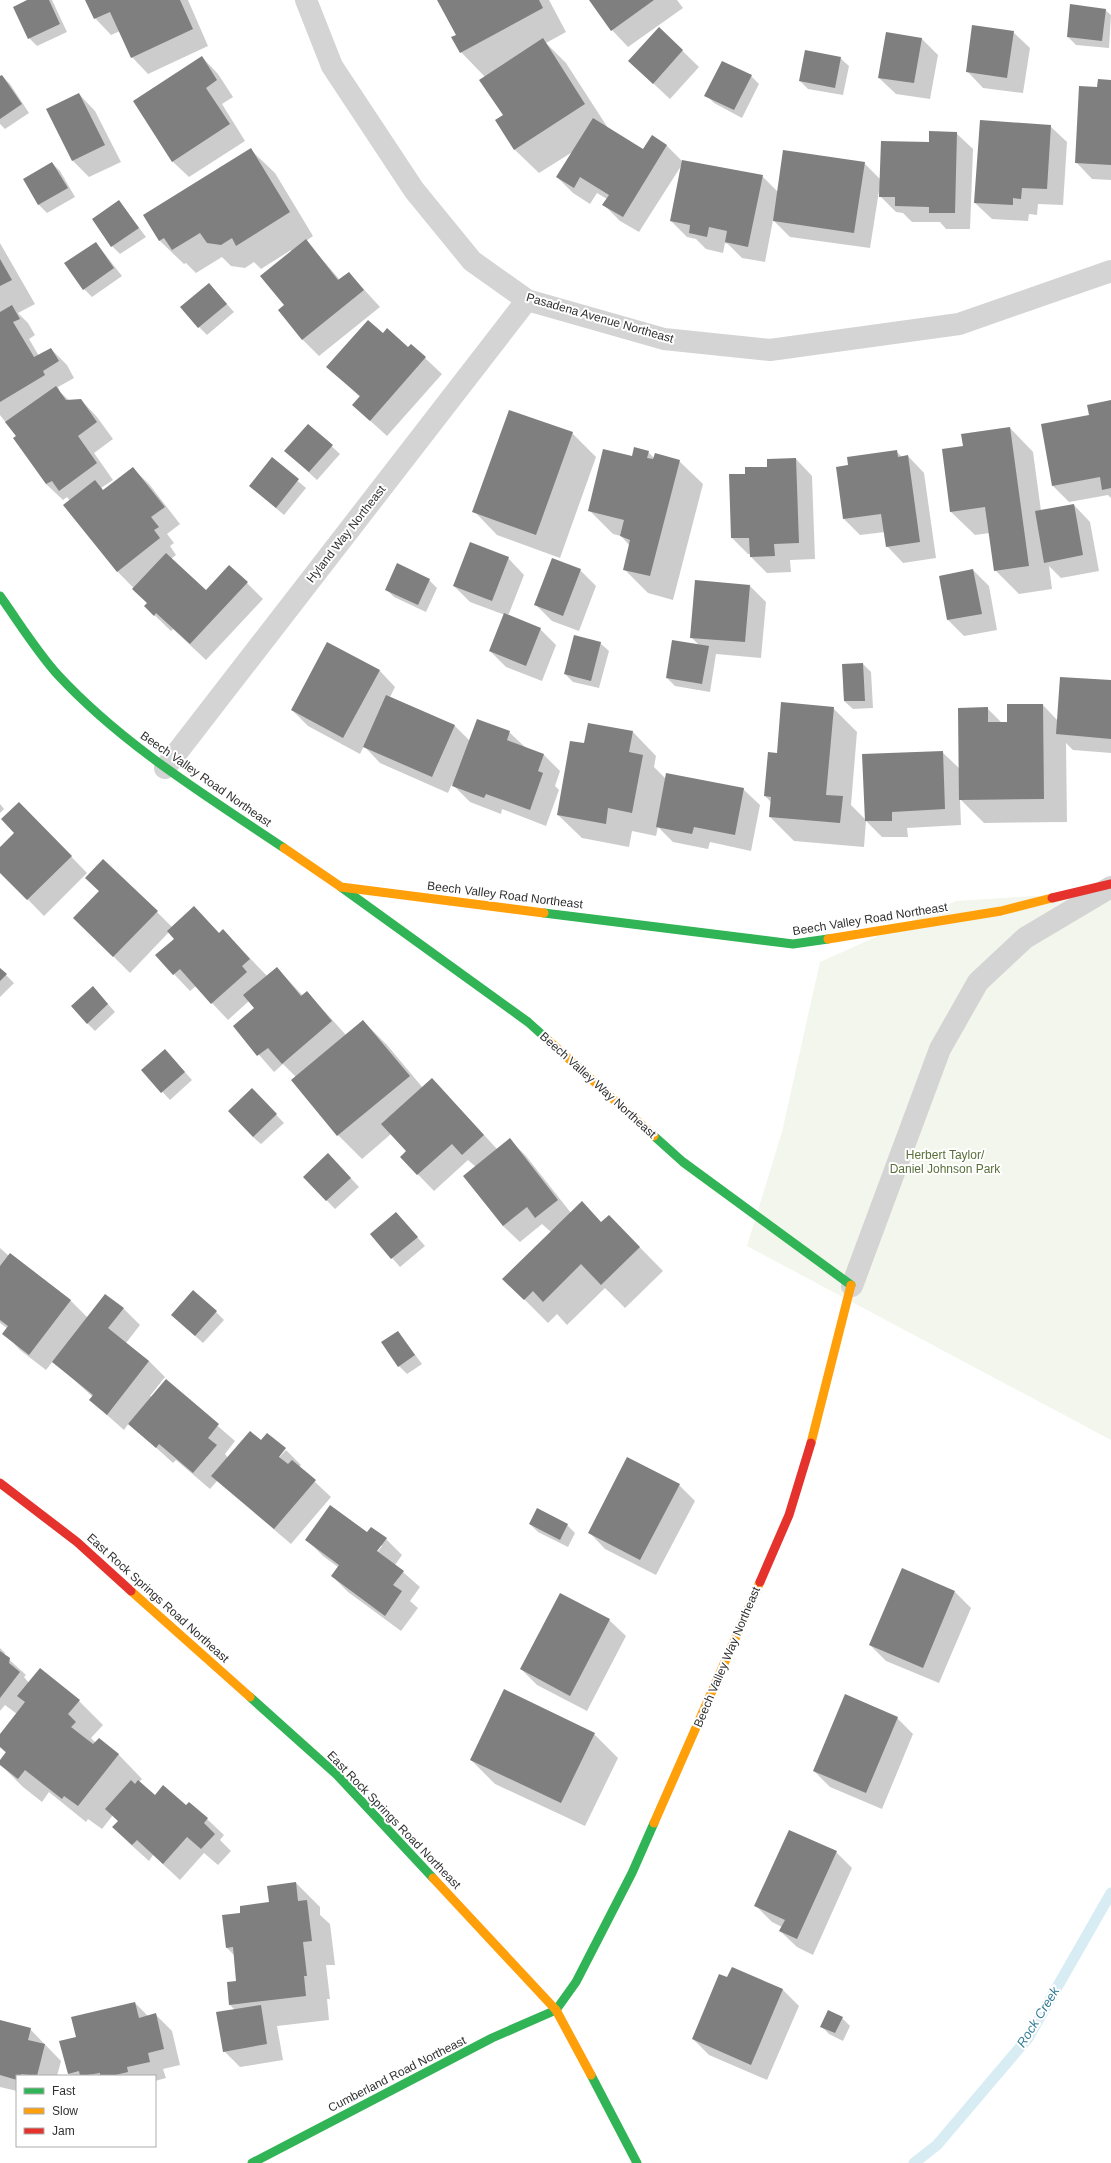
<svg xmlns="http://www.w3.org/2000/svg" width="1111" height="2163" viewBox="0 0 1111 2163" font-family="Helvetica,sans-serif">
  <rect width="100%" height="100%" fill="#fff"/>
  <path fill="#f2f6ec" d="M1111 891V1440L747 1246 782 1132 820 962 956 901Z"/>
  <path fill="#0003" fill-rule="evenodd" d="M29 0H52L67 32 37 46 29 38Z
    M86 0H188L208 46 148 74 132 57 120 31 111 35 95 18Z
    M438 0H549L566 32 546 43 566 63 608 128 644 151 652 137 667 146 683 162 762 176 778 192 864 163 881 180 930 143 956 133 973 149 970 229H946L940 222H912L903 213 896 212 880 196 879 191 870 248 790 237 773 220 765 262 742 258 728 244 725 243 723 253 706 249 696 239 687 237 671 221 683 163 639 232 620 221 604 205 607 199 597 193 590 204 573 193 557 177 574 151 539 173 515 150 496 121 504 116 485 77 461 52 457 36Z
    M590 0H677L683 8 628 47 612 30Z
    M1105 10 1111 15 1109 48 1076 45 1068 37Z
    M659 28 699 67 670 99 629 61Z
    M1013 32 1030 48 1023 93 983 88 967 71Z
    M921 38 938 55 930 99 896 94 879 78Z
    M202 57 218 74 233 97 222 104 245 141 189 177 172 161Z
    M840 58 849 66 843 95 808 89 800 81Z
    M2 76 10 84 29 113 5 129 0 124V77Z
    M751 76 759 84 742 118 714 103 706 95Z
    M1111 81V180L1092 179 1076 162 1098 88Z
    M79 94 95 111 121 162 89 177 73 161 48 110Z
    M1050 126 1067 142 1063 205 1038 204 1037 215 1029 214 1028 221 992 219 975 203Z
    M251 150 275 173 313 236 306 241 340 280 349 273 380 307 319 356 302 339 285 306 291 250 261 269 254 262 245 268 231 266 222 257 196 273 186 263 184 264 160 241 145 215Z
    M52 163 60 171 75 197 47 213 39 205 24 179Z
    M119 201 146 237 120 254 112 246 93 219Z
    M0 243 35 304 18 313 28 323 35 335 29 339 39 356 51 349 67 365 74 378 58 387 60 392 70 401 81 400 97 417 113 439 94 453 113 480 101 488 104 491 132 468 149 484 180 524 167 534 174 543 170 546 176 555 171 559 206 591 247 583 263 599 206 660 173 629 171 631 145 606 148 603 118 572 65 505 70 501 67 497 63 500 46 484 17 437 0 415Z
    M96 243 122 276 92 297 84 289Z
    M209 284 234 312 207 335 199 327Z
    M383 334 408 348 411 345 442 374 387 436 353 405 360 397 328 367Z
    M1111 401V498L1108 495 1069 502 1053 486 1090 416Z
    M309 425 340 454 317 480 294 459Z
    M1010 428 1033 452 1041 511 1074 505 1090 522 1099 571 1061 578 1049 566 1052 589 1019 594 995 570 990 533 975 535 951 512 964 447Z
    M572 433 596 457 560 558 497 535 474 511Z
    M896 451 903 458 908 456 924 473 936 558 903 563 887 546 885 532 860 535 844 519 837 468Z
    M648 452 654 458 679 461 703 484 673 600 648 593 624 569 630 546 621 536 613 534 589 510 632 457Z
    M272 459 306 488 284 515 250 486Z
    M796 459 812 476 815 559 790 560 791 572 767 573 751 557V554H748L732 538 746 474Z
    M508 558 524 575 508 616 540 629 556 645 542 681 506 667 490 651 505 615 470 602 454 586Z
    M580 570 596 586 579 631 552 621 535 604Z
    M973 570 989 586 997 630 964 636 948 620 940 576Z
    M429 580 437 588 426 612 394 597 386 589Z
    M750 586 766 602 761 658 716 654 710 692 675 686 667 678 700 646 691 637Z
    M600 643 609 651 599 688 573 682 565 674Z
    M863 664 871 672 873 708 853 709 844 701 843 665Z
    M379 670 395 687 390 697 455 726 470 741 509 732 526 748 544 755 560 771 555 786 559 790 546 826 502 809 501 814 470 802 452 784 448 793 380 763 364 746 360 754 308 726 292 710Z
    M1111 681V753L1073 750 1066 743 1067 822 984 823 960 799 961 825 907 828 908 837H882L866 821 864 847 794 841 770 817 772 803 765 796 778 754 833 708 857 732 851 805 866 820 942 752 960 769 987 708 1002 723 1008 722 1043 705 1058 721Z
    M633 732 656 756 654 767 666 779 743 789 760 805 751 851 710 842 708 849 673 842 658 827 656 836 632 831 629 847 582 838 558 815Z
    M0 804 4 809 0 813Z
    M36 820 87 873 44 916 0 871V848Z
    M86 878 157 912 172 927 219 934 223 930 267 976 277 968 303 996 307 992 346 1035 363 1021 387 1045 423 1088 432 1079 497 1149 510 1140 526 1156 571 1213 602 1223 609 1216 663 1271 625 1308 605 1288 567 1325 557 1314 548 1323 504 1279 551 1232 542 1224 520 1242 503 1226 464 1176 476 1167 468 1160 434 1191 401 1157 407 1152 391 1134 362 1159 338 1135 292 1080 296 1077 283 1064 274 1072 234 1026 255 1008 249 1001 228 1020 196 986 190 991 156 955 175 939 169 932 130 973 91 934 100 892Z
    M0 969 14 983 0 997Z
    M101 996 115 1012 95 1031 87 1023Z
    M165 1050 192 1080 170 1100 142 1070Z
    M260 1098 284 1123 261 1144 253 1137Z
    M336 1162 359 1187 335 1209 304 1177Z
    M396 1213 425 1246 400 1267 371 1234Z
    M0 1248 9 1256 70 1300 88 1318 105 1295 124 1309 140 1325 126 1343 149 1361 165 1377 150 1396 152 1397 166 1381 235 1441 225 1454 228 1458 276 1461 286 1450 301 1465 299 1467 331 1497 291 1544 217 1481 210 1489 176 1460 173 1463 129 1423 124 1430 90 1400 93 1397 53 1361 46 1370 20 1350 4 1333 7 1328 0 1323Z
    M216 1312 224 1320 203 1343 172 1315Z
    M398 1332 422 1364 407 1374 399 1366Z
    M679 1485 695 1501 656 1575 605 1549 589 1532Z
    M538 1509 567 1525 575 1533 568 1547 538 1532 530 1524Z
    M386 1539 402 1555 395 1565 420 1587 410 1601 418 1608 401 1631 348 1592 332 1576 338 1567 323 1556 307 1540ZM380 1545 382 1546 375 1555 373 1554Z
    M955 1592 971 1608 939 1683 886 1661 870 1645Z
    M609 1620 626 1636 587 1711 537 1685 521 1669Z
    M0 1648 5 1653 4 1655 26 1675 24 1677 29 1683 79 1701 103 1725 91 1738 96 1743 99 1739 119 1755 142 1779 139 1782 155 1796 186 1807 189 1804 207 1819 224 1835 220 1840 231 1851 218 1865 204 1853 180 1880 153 1855 149 1861 129 1843 113 1827 119 1821 113 1815 102 1829 88 1819 86 1822 49 1792 42 1802 23 1787 0 1764 6 1753 0 1747V1735L17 1714 5 1705 0 1711Z
    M897 1718 913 1734 882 1809 830 1787 814 1771Z
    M594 1734 618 1758 585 1826 495 1784 471 1760Z
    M836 1852 852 1868 813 1955 797 1947 780 1931 782 1927 772 1922 756 1906Z
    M296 1883 320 1907V1915L330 1924 335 1965H326L330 1999H327L329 2020 277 2026 283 2060 240 2067 224 2051 235 2010 230 2005 237 1982 234 1955 227 1948 242 1914 270 1903Z
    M733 1968 783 1990 799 2006 767 2080 709 2055 693 2039Z
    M135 2003 148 2016 155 2014 172 2031 180 2065 163 2069 166 2078 155 2081V2076H71L68 2073Z
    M842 2018 850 2026 843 2041 829 2034 821 2026Z
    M0 2021 30 2029 61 2061 57 2076H17V2091L0 2087Z"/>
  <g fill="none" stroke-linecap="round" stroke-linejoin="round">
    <path stroke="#d8ecf4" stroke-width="11" d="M914 2163 937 2145 1028 2038 1111 1893"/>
  </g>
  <path fill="#7f7f7f" d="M27 0H49L60 24 28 39 13 7Z
    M85 0H180L193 29 131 58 110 12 94 19Z
    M437 0H539L543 8 460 53 451 37 456 35Z
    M589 0H654L611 31Z
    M1070 4 1106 9 1102 41 1067 37Z
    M972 25 1014 31 1007 78 966 72Z
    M659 27 683 50 653 84 628 61Z
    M886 32 922 38 914 83 878 78Z
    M543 38 585 104 514 150 495 120 503 115 479 80Z
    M805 50 841 57 835 88 799 81Z
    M202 56 217 80 206 88 230 124 172 162 133 101Z
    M722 61 752 75 734 110 704 96Z
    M2 75 22 104 0 119V76Z
    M1098 79 1111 80V165L1075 163 1079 86 1097 87Z
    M79 93 105 145 72 161 46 109Z
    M593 118 643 149 652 135 667 145 623 217 602 205 609 195 580 177 574 188 556 177Z
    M980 120 1051 125 1047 189 1022 188 1021 199 1013 198V205L974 203Z
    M929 131 957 132 955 213H929V207L895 206V197H879L881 141 929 142Z
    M251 148 290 212 236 246 232 238 221 245 207 243 200 233 172 250 164 238 159 241 143 215Z
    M783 150 865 162 854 233 773 221Z
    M682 160 763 175 748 247 725 242 727 231 709 227 707 237 689 233 690 225 670 221Z
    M52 162 68 188 38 205 23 179Z
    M119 200 139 228 111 247 92 219Z
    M306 239 338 280 349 272 364 290 302 340 278 310 284 305 260 276Z
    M96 242 114 268 83 290 64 263Z
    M0 259 12 280 0 286Z
    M209 283 227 304 198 328 180 307Z
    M12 305 20 319 13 322 34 357 51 348 59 361 43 371 45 375 0 402V312Z
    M368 320 383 333 387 328 408 347 411 344 426 357 370 421 352 405 360 396 326 367Z
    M56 386 66 400 81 399 97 422 78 436 97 463 59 491 52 481 46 484 13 438 16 436 5 422Z
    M1111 400V488L1102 490 1100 477 1052 486 1041 424 1089 415 1087 405Z
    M509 410 573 432 536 535 472 512Z
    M308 424 333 445 309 472 284 451Z
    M1010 427 1029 566 994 571 985 507 950 512 942 449 963 446 961 434Z
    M634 447 649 451 647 458 653 459 655 453 680 460 650 576 623 570 630 540 620 536 624 520 588 511 603 449 632 456Z
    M897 450 898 457 908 455 920 542 886 547 881 514 843 519 836 467 848 465 847 457Z
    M272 457 299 479 276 508 249 486Z
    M796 458 799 543 774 544 775 556 750 557 749 538H731L729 474H745V467H767V459Z
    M133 467 165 507 151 517 159 527 154 530 160 538 117 572 63 505 95 480 103 490Z
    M1074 504 1083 555 1044 563 1035 511Z
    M470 542 509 557 492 601 453 586Z
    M166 553 206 590 229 565 248 582 190 644 156 613 154 616 144 606 147 603 132 589Z
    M552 558 581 569 563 616 534 605Z
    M397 563 430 579 418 605 385 590Z
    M973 569 982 614 947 620 939 576Z
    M695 580 750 585 745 642 690 638Z
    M504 613 541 628 526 666 489 651Z
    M574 635 601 642 591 681 564 674Z
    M672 640 709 646 702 684 666 678Z
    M327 642 380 670 343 738 291 710Z
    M863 663 865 701H844L842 664Z
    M1060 677 1111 680V739L1056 734Z
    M386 695 455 725 432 777 363 747Z
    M781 702 834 707 826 795 843 796 840 823 769 817 771 797 764 796 768 752 777 753Z
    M1007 704H1043L1044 799 959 800 958 708 988 707V722H1007Z
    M477 719 510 731 507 740 544 754 538 771 543 773 530 810 486 794 484 798 452 786Z
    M588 723 633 731 629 752 643 755 632 813 608 808 606 824 557 815 570 741 584 743Z
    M943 751 945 809 892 812V821H865L862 754Z
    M666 773 744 788 735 835 694 827 692 834 656 827Z
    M19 802 72 856 27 900 0 873V847L14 833 1 819Z
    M103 859 158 911 113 957 73 918 99 891 85 878Z
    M194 906 219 933 223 929 250 959 242 966 247 972 211 1004 180 969 173 975 155 955 174 939 167 931Z
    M277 967 301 996 307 991 332 1021 282 1064 268 1048 257 1056 233 1026 254 1008 243 995Z
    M0 968 7 974 0 981Z
    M93 986 108 1004 87 1024 71 1006Z
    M363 1020 410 1076 337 1136 291 1080Z
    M165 1049 185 1072 161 1093 141 1070Z
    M432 1078 484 1135 462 1155 452 1144 417 1175 400 1157 406 1151 381 1124Z
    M252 1088 277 1114 253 1137 228 1111Z
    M510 1138 558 1200 535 1218 527 1207 503 1226 463 1176Z
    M328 1153 351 1178 326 1201 303 1177Z
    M582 1201 601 1222 609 1215 640 1247 601 1285 581 1264 543 1302 533 1291 524 1300 502 1279Z
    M396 1212 418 1237 391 1259 370 1234Z
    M10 1253 71 1300 29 1355 2 1334 8 1326 0 1320V1266Z
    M193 1290 217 1311 195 1336 171 1315Z
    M105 1294 124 1308 108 1328 149 1361 107 1415 89 1400 93 1395 52 1362Z
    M398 1331 415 1355 398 1367 381 1342Z
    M166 1379 219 1424 208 1438 217 1445 193 1473 159 1444 156 1448 128 1424Z
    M250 1431 261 1440 267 1433 286 1448 279 1457 288 1464 292 1460 316 1480 274 1529 211 1476Z
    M627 1457 680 1484 640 1560 588 1533Z
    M330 1505 367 1532 371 1527 387 1538 377 1551 404 1571 393 1585 402 1591 385 1616 331 1576 339 1565 305 1540Z
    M537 1508 568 1524 560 1540 529 1524Z
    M902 1568 955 1591 923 1668 869 1645Z
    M560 1593 610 1619 570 1696 520 1669Z
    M0 1651 10 1658 9 1663 20 1672 0 1698Z
    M40 1668 80 1700 68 1714 76 1722 71 1727 93 1744 99 1738 119 1754 78 1806 64 1796 62 1799 25 1770 18 1779 0 1765V1760L6 1752 0 1747V1734L25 1702 17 1696Z
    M504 1689 595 1733 561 1803 470 1760Z
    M845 1694 898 1717 866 1793 813 1771Z
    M131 1780 135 1784 138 1780 155 1795 163 1785 186 1805 189 1802 208 1818 204 1823 215 1834 201 1849 187 1837 163 1864 137 1840 132 1845 112 1827 118 1821 105 1809Z
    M789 1830 837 1851 797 1939 779 1931 785 1920 754 1906Z
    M296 1882 298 1901 307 1900 312 1941 303 1942 307 1976H304L306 1996 229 2005 227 1982 236 1981 233 1947 226 1948 222 1915 240 1913V1906L269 1902 267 1886Z
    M732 1967 783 1989 751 2065 692 2039 719 1974 727 1977Z
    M135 2002 139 2018 156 2013 164 2049 148 2053 150 2062 127 2067 128 2072 111 2076H100V2073L80 2076 79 2071 68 2074 59 2041 76 2037 71 2017Z
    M261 2005 267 2044 223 2052 216 2012Z
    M828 2010 843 2017 835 2033 820 2027Z
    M0 2020 31 2028 28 2040 45 2044 37 2076 21 2074V2076H17V2080L0 2075Z"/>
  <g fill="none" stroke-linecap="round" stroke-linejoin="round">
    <path stroke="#d4d4d4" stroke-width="22" d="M306 0 332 66 414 190 472 261 527 300 664 339 770 350 959 324 1111 271
      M165 768 527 300
      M852 1286 940 1049 978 982 1025 938 1111 887"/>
    <path stroke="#30b455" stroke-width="9" d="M0 596C18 621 37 652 58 675 123 745 205 795 284 848
      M341 887 528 1022 548 1040
      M544 913 793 944 828 939
      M654 1136 683 1162 851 1285
      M250 1697 337 1775 433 1878
      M591 2075 637 2163
      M252 2163 492 2038 556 2010 576 1982 632 1873 654 1823"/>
    <path stroke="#ff9f0a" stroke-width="9" d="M284 848 341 887 544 913
      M828 939 1001 911 1052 898
      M548 1040 654 1136
      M811 1443 851 1285
      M131 1591 250 1697
      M654 1823 760 1582
      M433 1878 556 2010 591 2075"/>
    <path stroke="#e5322d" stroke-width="9" d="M1052 898 1111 884
      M0 1483 77 1542 131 1591
      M760 1582 789 1515 811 1443"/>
  </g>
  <g text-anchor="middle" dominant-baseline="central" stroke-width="4" stroke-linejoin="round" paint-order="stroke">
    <g font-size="12" fill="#303030" stroke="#fff">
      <text transform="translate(600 318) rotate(16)">Pasadena Avenue Northeast</text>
      <text transform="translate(346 534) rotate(-52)">Hyland Way Northeast</text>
      <text transform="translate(206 779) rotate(35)">Beech Valley Road Northeast</text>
      <text transform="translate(505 895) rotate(7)">Beech Valley Road Northeast</text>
      <text transform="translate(870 919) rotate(-9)">Beech Valley Road Northeast</text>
      <text transform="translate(598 1085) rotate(42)">Beech Valley Way Northeast</text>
      <text transform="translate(158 1598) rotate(42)">East Rock Springs Road Northeast</text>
      <text transform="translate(727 1657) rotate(-67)">Beech Valley Way Northeast</text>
      <text transform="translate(394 1820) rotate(46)">East Rock Springs Road Northeast</text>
      <text transform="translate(397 2074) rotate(-27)">Cumberland Road Northeast</text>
    </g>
    <g font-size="12" fill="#596f39" stroke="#fff">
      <text x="945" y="1155">Herbert Taylor/<tspan x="945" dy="14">Daniel Johnson Park</tspan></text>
    </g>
    <g font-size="13" font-style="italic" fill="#367e99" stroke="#fff">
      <text transform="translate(1038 2017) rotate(-58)">Rock Creek</text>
    </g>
  </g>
  <rect x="16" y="2075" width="140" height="72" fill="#ffffff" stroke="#acacac"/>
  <rect x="24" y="2088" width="20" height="6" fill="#30b455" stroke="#acacac"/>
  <text x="52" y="2095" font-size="12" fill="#303030">Fast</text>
  <rect x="24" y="2108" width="20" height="6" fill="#ff9f0a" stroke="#acacac"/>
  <text x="52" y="2115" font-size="12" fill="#303030">Slow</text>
  <rect x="24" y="2128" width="20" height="6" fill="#e5322d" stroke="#acacac"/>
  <text x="52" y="2135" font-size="12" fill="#303030">Jam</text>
</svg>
